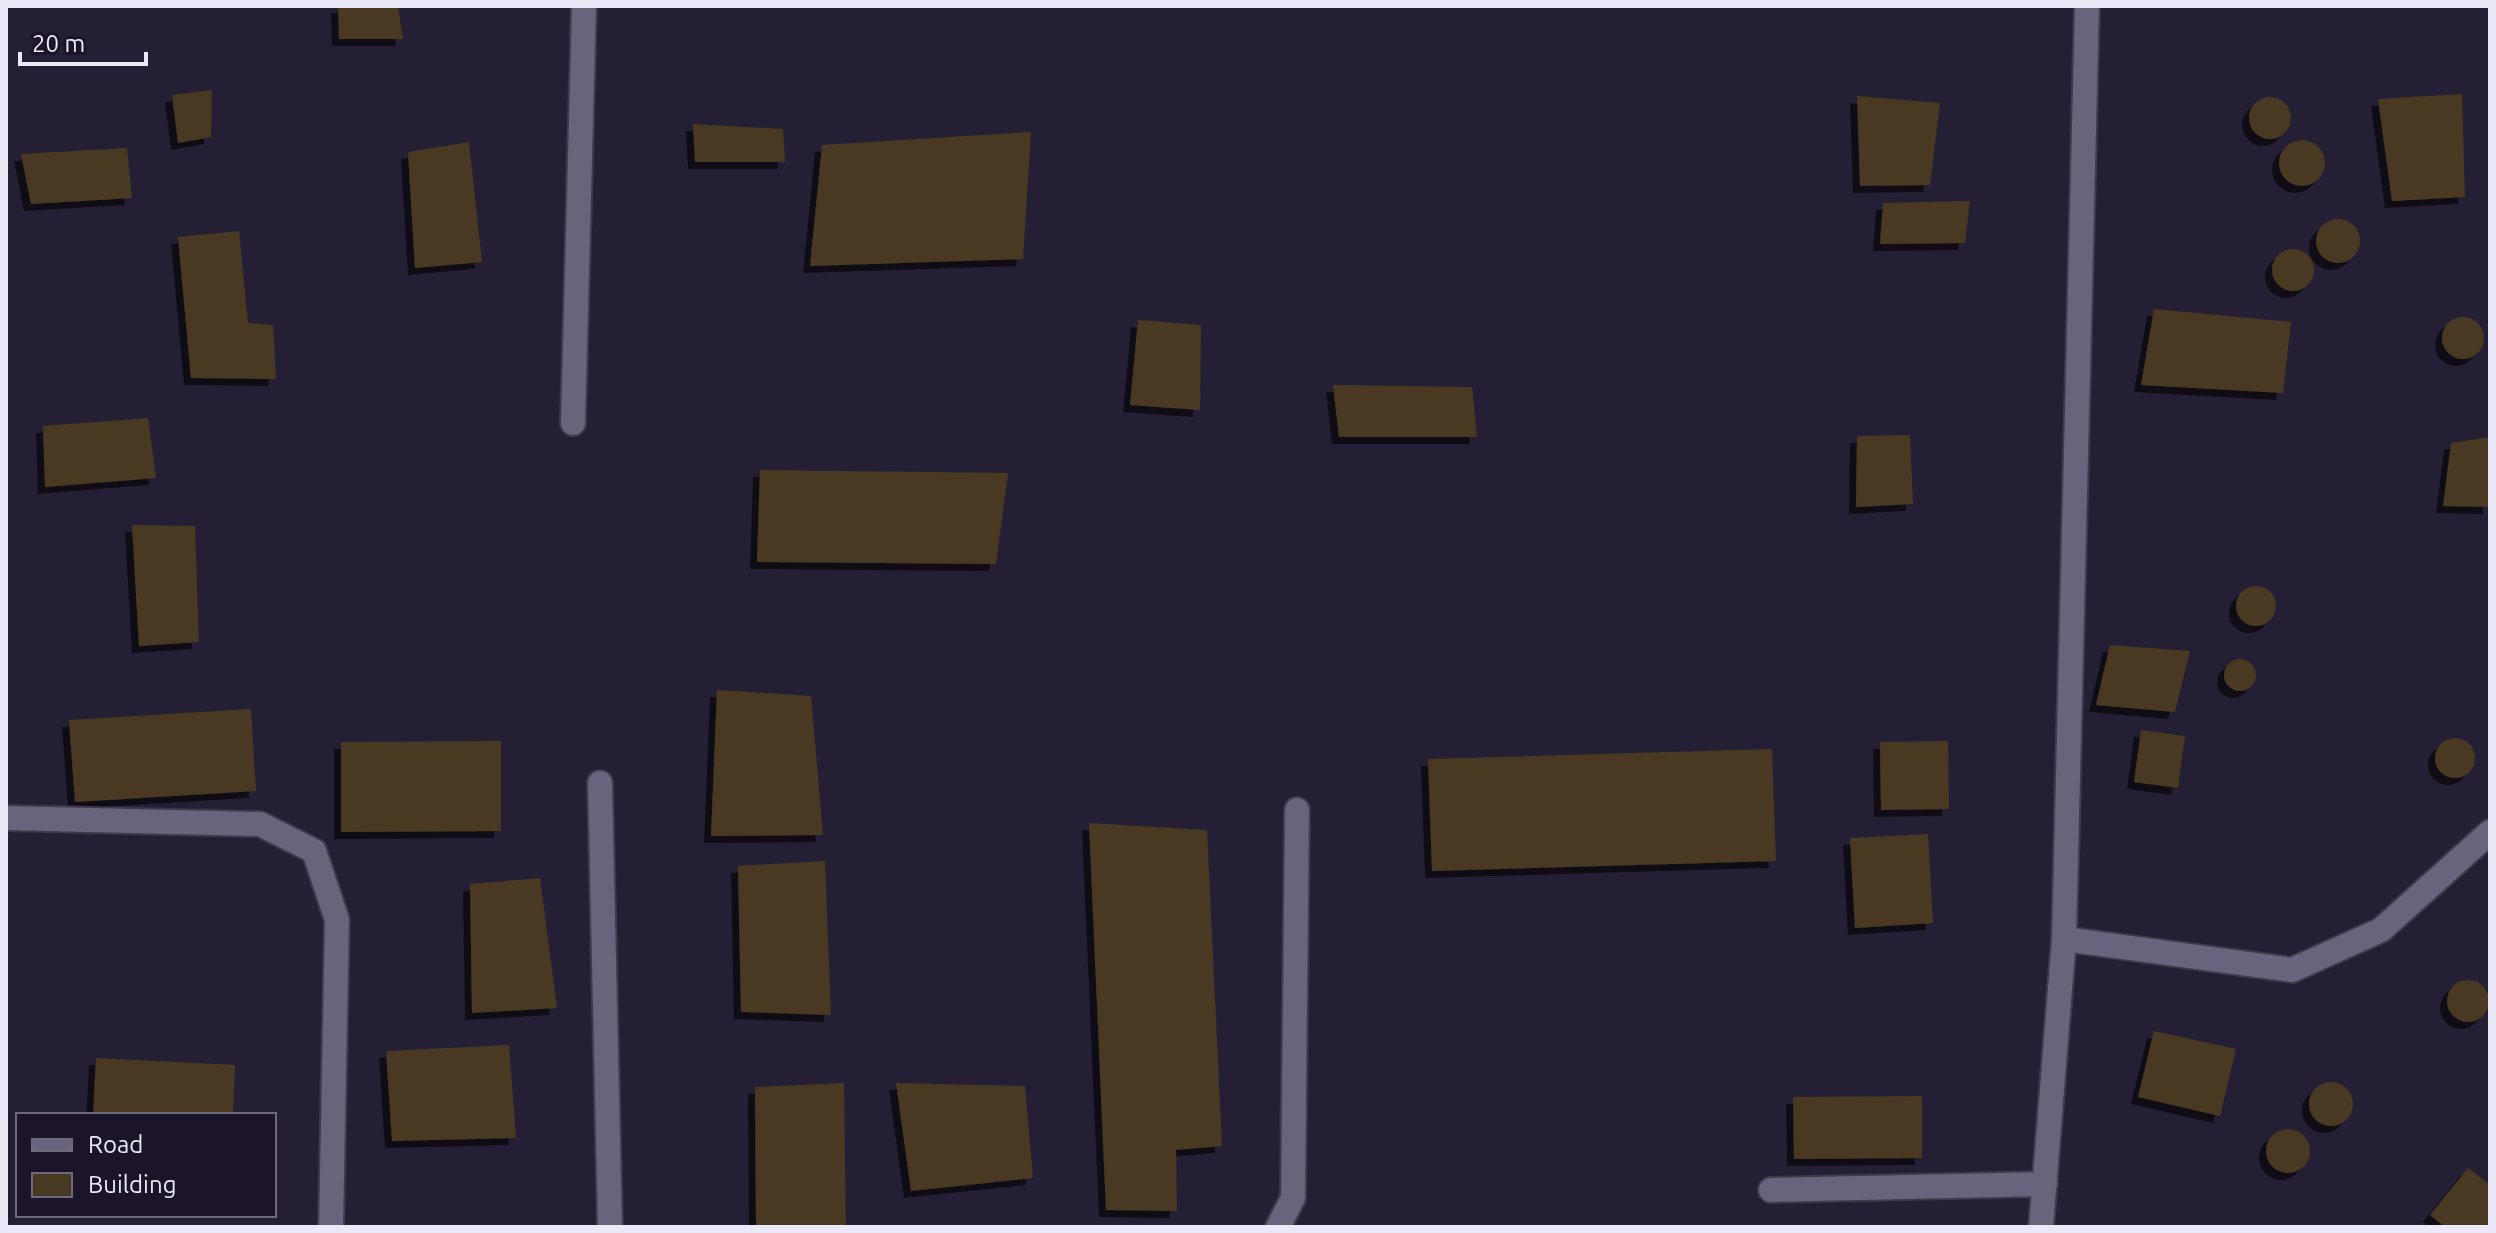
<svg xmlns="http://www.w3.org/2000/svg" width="2496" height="1233" viewBox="0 0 2496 1233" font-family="Ubuntu,sans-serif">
  <defs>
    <filter id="shadow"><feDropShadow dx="-7" dy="7" stdDeviation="0" flood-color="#0009"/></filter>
  </defs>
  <rect width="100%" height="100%" fill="#251f35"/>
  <path fill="#483922" filter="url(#shadow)" d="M338 6H398L403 39H339Z
    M212 90 211 137 178 143 172 95Z
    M2462 94 2465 197 2392 201 2378 99Z
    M1857 96 1940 103 1930 185 1860 186Z
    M2249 118a21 21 0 1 1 42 0a21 21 0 1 1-42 0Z
    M693 124 783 129 785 162H695Z
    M1031 132 1023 259 810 266 822 145Z
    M2279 163a23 23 0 1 1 46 0a23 23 0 1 1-46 0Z
    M469 142 482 262 415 268 408 152Z
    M127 148 132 198 31 204 21 154Z
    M1970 201 1965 243 1880 244 1883 203Z
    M2316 241a22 22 0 1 1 44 0a22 22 0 1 1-44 0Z
    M239 231 248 323 273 325 276 379 191 378 178 237Z
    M2272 270a21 21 0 1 1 42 0a21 21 0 1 1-42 0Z
    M2154 309 2291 322 2283 393 2141 385Z
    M2442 338a21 21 0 1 1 42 0a21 21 0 1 1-42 0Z
    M1138 320 1201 325 1200 410 1130 405Z
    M1333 385 1472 387 1477 437H1339Z
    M148 418 156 478 45 487 43 426Z
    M1910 435 1913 504 1856 507 1857 436Z
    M2490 437V507L2443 506 2451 443Z
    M760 470 1008 473 996 564 757 562Z
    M132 525 195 526 199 642 139 646Z
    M2236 606a20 20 0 1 1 40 0a20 20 0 1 1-40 0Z
    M2110 645 2190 651 2175 712 2096 705Z
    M2224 675a16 16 0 1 1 32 0a16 16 0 1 1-32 0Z
    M717 690 811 696 823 835 711 836Z
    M251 709 256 791 75 802 69 720Z
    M2141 730 2185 736 2178 788 2134 782Z
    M2435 758a20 20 0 1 1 40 0a20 20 0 1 1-40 0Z
    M501 741V831L341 832V742Z
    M1948 741 1949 809 1881 810 1880 742Z
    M1772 749 1776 861 1432 871 1428 759Z
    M1089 823 1207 830 1222 1146 1176 1150 1177 1211 1106 1210Z
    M1928 834 1933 923 1855 928 1850 838Z
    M825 861 831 1015 741 1012 738 866Z
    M540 878 557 1008 472 1013 470 884Z
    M2447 1001a21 21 0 1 1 42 0a21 21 0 1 1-42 0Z
    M2154 1031 2236 1049 2220 1116 2138 1097Z
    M509 1045 516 1138 392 1141 386 1051Z
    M96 1058 235 1065 233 1115H93Z
    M2309 1104a22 22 0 1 1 44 0a22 22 0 1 1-44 0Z
    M844 1083 846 1227H756L755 1087Z
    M896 1083 1025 1086 1033 1178 911 1191Z
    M1922 1096V1158L1794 1159 1793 1097Z
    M2266 1151a22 22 0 1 1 44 0a22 22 0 1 1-44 0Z
    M2468 1168 2490 1185V1227H2445L2430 1215Z"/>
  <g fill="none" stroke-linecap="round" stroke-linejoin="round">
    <g stroke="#3f394c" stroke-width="28">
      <path id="street" d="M573 423 584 6
        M600 783 610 1227
        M6 818 260 824 314 851 337 920 331 1227
        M2064 939 2292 970 2381 930 2490 832
        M1771 1190 2045 1184
        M1278 1227 1293 1198 1297 810
        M2041 1227 2064 939 2087 6"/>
    </g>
    <use href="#street" stroke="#6a637d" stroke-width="24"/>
  </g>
  <rect width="2496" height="1233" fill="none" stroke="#ebe8f7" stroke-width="16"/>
  <rect x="16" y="1113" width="260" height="104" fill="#1c152a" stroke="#6f697c" stroke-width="2"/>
  <rect x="32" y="1139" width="40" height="12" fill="#6a637d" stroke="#6f697c" stroke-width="2"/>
  <text x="88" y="1153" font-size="24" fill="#ebe8f7">Road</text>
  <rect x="32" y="1173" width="40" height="24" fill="#483922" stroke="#6f697c" stroke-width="2"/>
  <text x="88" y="1193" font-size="24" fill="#ebe8f7">Building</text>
  <path d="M20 52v12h126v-12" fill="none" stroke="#ebe8f7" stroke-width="4"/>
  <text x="32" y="52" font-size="24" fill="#ebe8f7" stroke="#1c152a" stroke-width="6" paint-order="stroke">20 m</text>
</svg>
